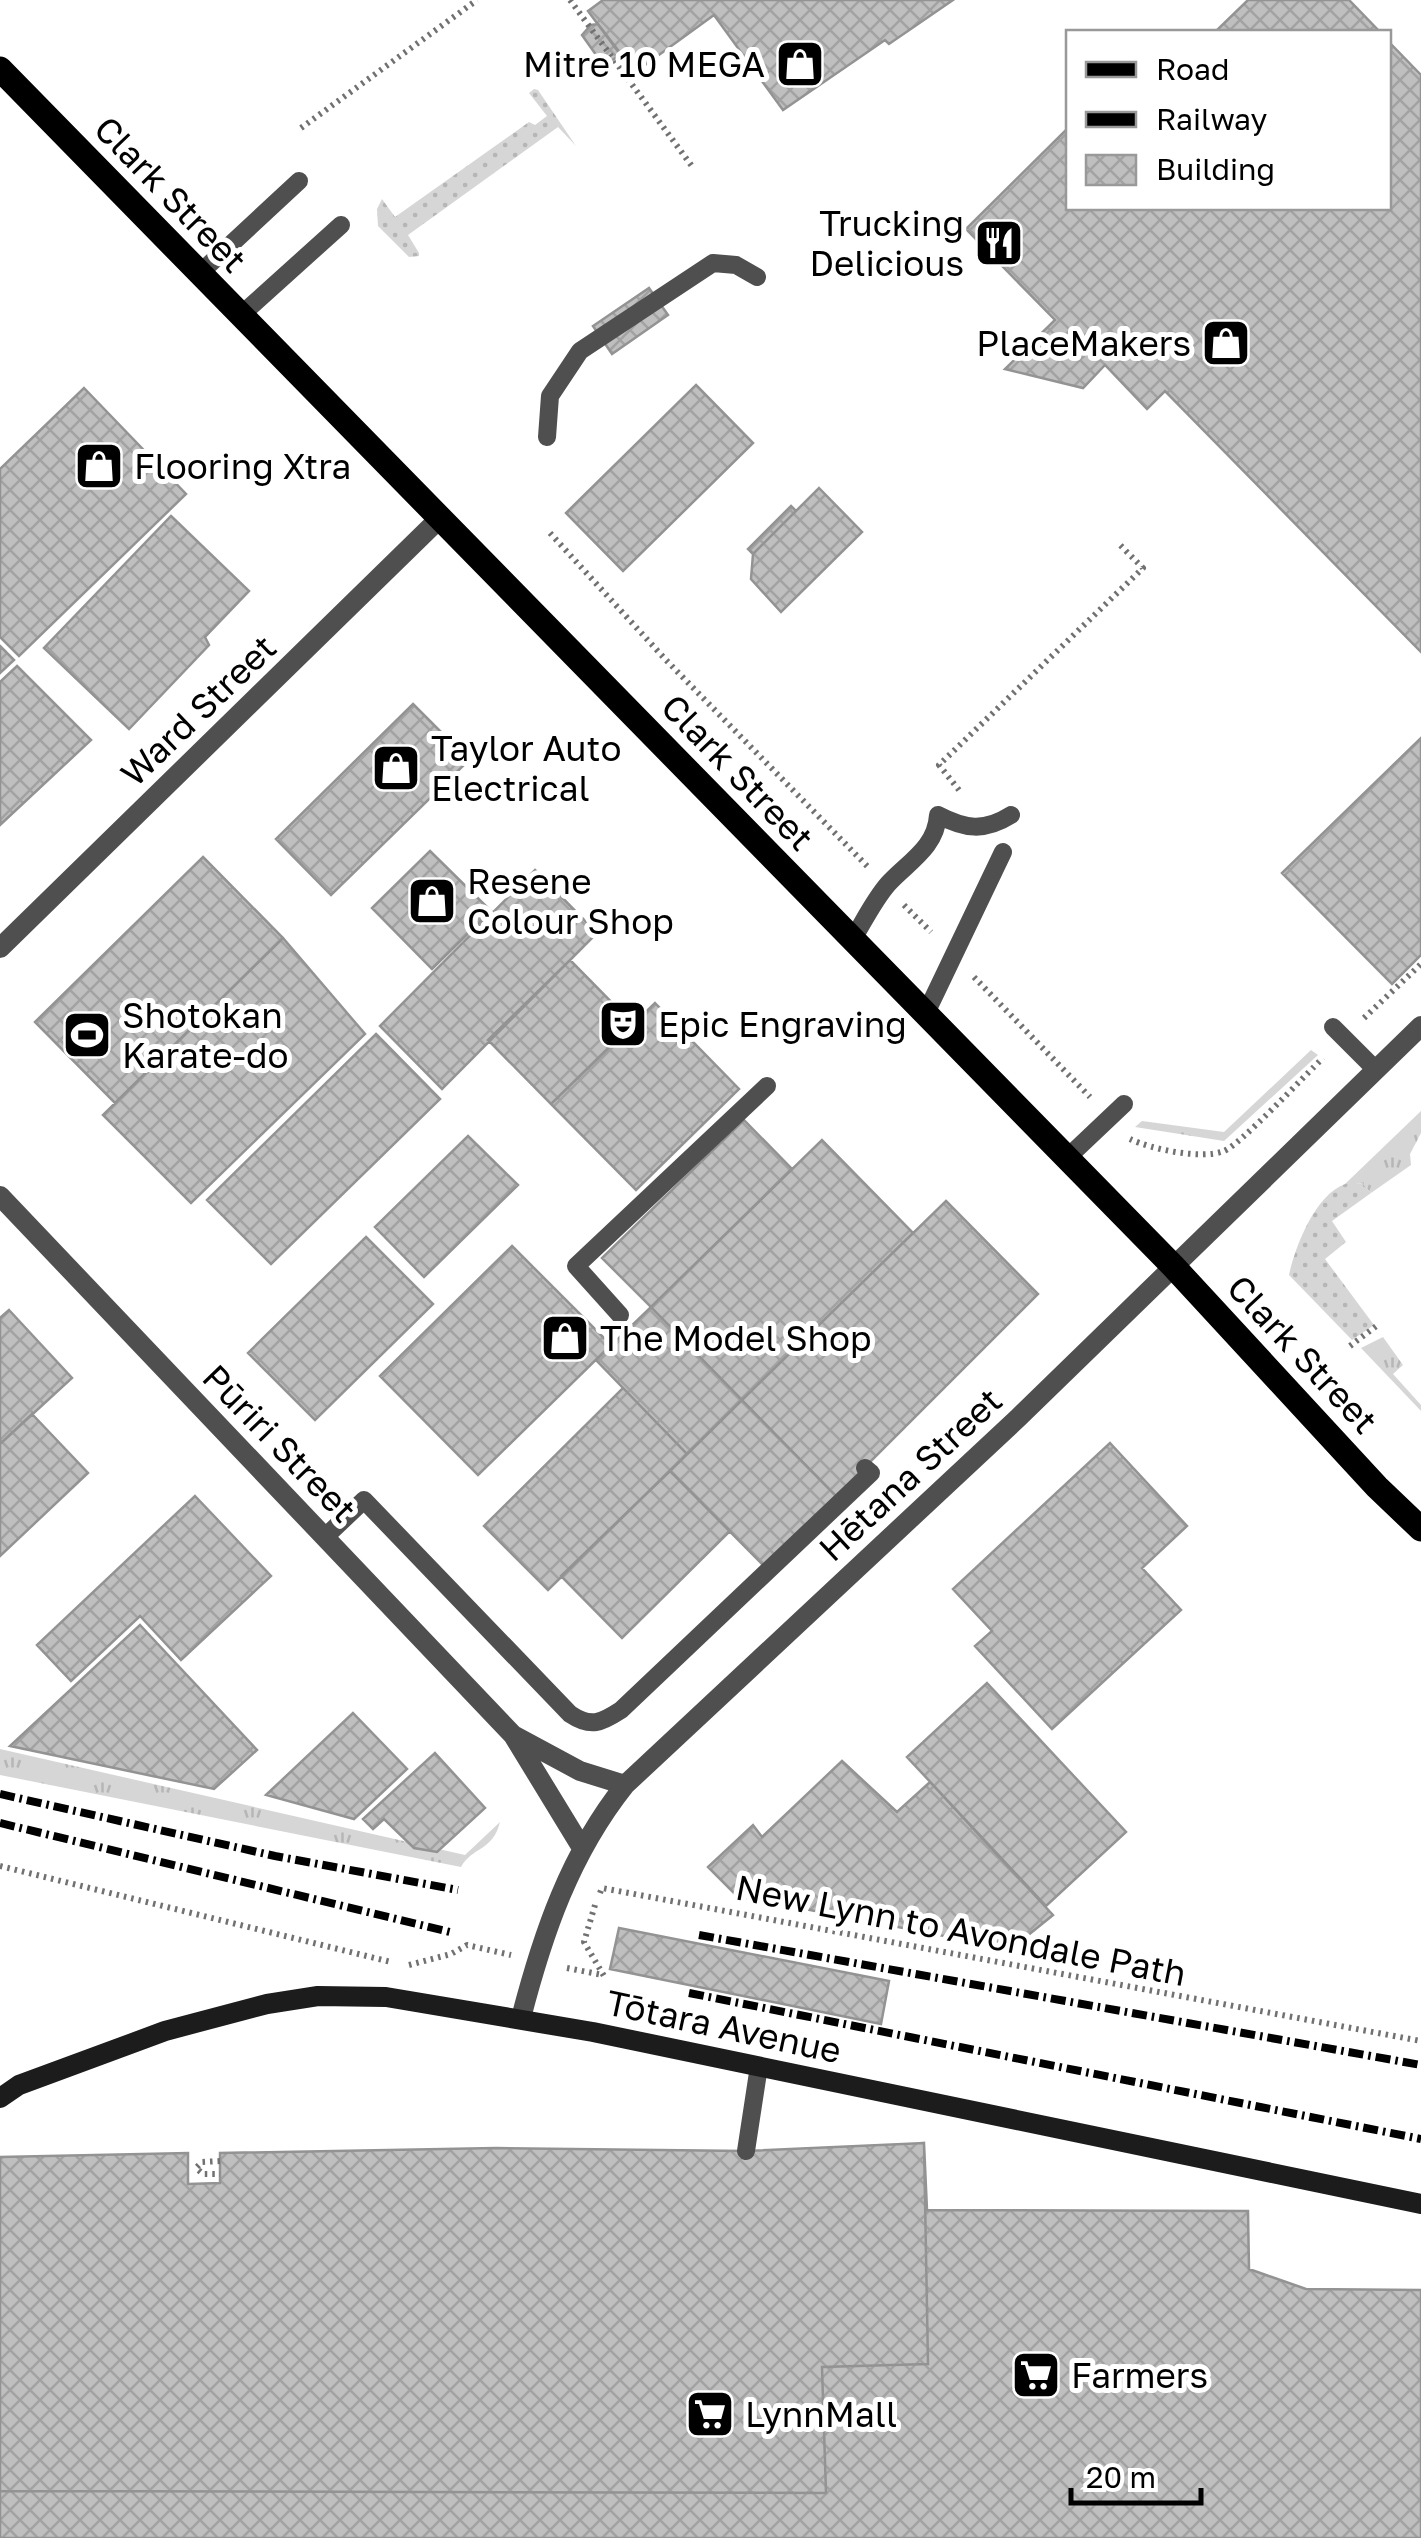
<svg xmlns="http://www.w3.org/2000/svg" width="1421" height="2538" viewBox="0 0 1421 2538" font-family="'Golos Text',sans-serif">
  <defs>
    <pattern id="grass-tufts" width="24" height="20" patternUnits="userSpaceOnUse" patternTransform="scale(2.5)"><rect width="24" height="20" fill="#d6d6d6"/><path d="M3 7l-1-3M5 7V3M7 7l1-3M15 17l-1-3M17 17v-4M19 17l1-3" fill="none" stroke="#b6b6b6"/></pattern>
    <pattern id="park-dots" width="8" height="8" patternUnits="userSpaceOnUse" patternTransform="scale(2.5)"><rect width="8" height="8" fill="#d6d6d6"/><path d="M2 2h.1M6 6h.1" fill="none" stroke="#b6b6b6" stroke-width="1.8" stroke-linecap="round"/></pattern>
    <pattern id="building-cross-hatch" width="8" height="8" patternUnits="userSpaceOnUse" patternTransform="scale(2.5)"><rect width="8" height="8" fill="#bfbfbf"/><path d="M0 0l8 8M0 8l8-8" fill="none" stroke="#a2a2a2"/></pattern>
  </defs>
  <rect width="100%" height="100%" fill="#fff"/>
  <path fill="url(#grass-tufts)" d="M1311 1050 1318 1055 1224 1141 1135 1127 1142 1121 1224 1132Z
    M1421 1111V1133L1410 1154 1411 1165 1371 1193 1362 1183 1345 1184Z
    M1383 1337 1403 1365 1393 1374 1421 1405V1411L1361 1348Z
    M0 1749 465 1855 500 1822C493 1851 472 1847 461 1867L0 1775Z"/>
  <path fill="url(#park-dots)" d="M534 89 538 90 576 146 558 127 408 235 419 253V256L409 257 378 226 377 209 382 199 395 217 529 122 535 125 547 116 529 93Z
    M1362 1183 1371 1193 1332 1221 1346 1242 1325 1259 1374 1325 1352 1340 1289 1275C1295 1247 1315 1195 1345 1184 1351 1182 1357 1184 1362 1183Z"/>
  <path fill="url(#building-cross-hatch)" stroke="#939393" stroke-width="2.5" d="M603 0H953L889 44 885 40 783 110 714 15 634 73 588 11Z
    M1248 0H1349L1380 32H1215Z
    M598 24 621 54 604 66 582 35 591 25Z
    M1388 41 1421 75V652L1165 391 1147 409 1105 365 1083 388 1005 369 1055 320 966 229 1068 128V208H1388Z
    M649 288 668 315 612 354 593 326Z
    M696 385 753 443 623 571 566 513Z
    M84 388 186 494 19 656 0 637V469Z
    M819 488 862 532 781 612 751 579 753 554Z
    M791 506 796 511 753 554 748 549Z
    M171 516 249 591 205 637 209 645 129 729 44 648Z
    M0 646 14 660 0 673Z
    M17 666 91 740 0 825V682Z
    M413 704 469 760 331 895 276 839Z
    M1421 738V955L1392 984 1282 873Z
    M430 851 491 911 432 969 372 908Z
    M203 857 283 938 115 1103 35 1022Z
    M535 870 597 933 442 1089 380 1026Z
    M283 938 365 1034 191 1203 103 1115Z
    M570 960 633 1024 551 1104 488 1040Z
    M655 1003 739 1089 636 1190 551 1104Z
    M376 1034 440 1099 271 1264 207 1200Z
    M744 1120 792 1169 651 1307 602 1258Z
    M468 1136 518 1185 424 1277 375 1227Z
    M822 1140 913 1233 742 1400 651 1307Z
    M946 1201 1038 1294 836 1496 742 1400Z
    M366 1237 433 1304 315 1420 248 1353Z
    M512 1246 611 1345 478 1475 380 1376Z
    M651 1307 742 1400 687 1454 596 1360Z
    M9 1310 72 1378 0 1444V1318Z
    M623 1388 687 1454 548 1590 484 1526Z
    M742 1400 836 1496 764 1566 670 1471Z
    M32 1414 88 1473 0 1556V1444Z
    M1110 1443 1187 1526 1142 1568 1181 1610 1052 1729 975 1646 992 1631 953 1589Z
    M670 1471 730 1531 622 1638 561 1576Z
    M195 1496 271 1576 181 1660 140 1616 71 1681 37 1645Z
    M140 1625 257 1750 214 1789 10 1746Z
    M987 1683 1126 1832 1046 1906 907 1757Z
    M353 1713 407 1769 354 1819 266 1795Z
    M435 1753 485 1808 437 1852 414 1848 384 1819 373 1829 363 1819Z
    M842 1761 897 1812 930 1782 1053 1915 1011 1949 737 1896 708 1867 753 1825 762 1837Z
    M619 1928 889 1981 881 2024 610 1969Z
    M924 2143 927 2210 1248 2211 1249 2269 1306 2289 1421 2290V2538H0V2157L188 2153V2184L220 2183V2153L496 2148 746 2151Z
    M924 2143 928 2364 822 2367 826 2493 0 2491V2157L188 2153V2184L220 2183V2153L496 2148 746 2151Z"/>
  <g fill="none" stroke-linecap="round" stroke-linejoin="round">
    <path stroke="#717171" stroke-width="6" stroke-dasharray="2.5 5" stroke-linecap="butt" d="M570 0 694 169
      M301 128 477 0
      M550 533 665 659 868 867
      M959 790 939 765 1143 568 1117 542
      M904 905 931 932
      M974 977 1090 1097
      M1364 1018 1421 964
      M1130 1139C1151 1149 1201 1160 1224 1151 1240 1145 1305 1075 1323 1058
      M1350 1346 1379 1324
      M0 1866 391 1962
      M600 1893 602 1888 1421 2041
      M595 1905 584 1942 604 1976
      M409 1965 451 1954 467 1945 511 1955
      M567 1968 603 1975
      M220 2161 202 2162 196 2168 203 2174H220"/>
    <path stroke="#4f4f4f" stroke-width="18" d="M200 273 299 181
      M241 315 341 225
      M547 437 550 396 580 351 713 263 736 265 757 277
      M853 939C864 921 874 900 888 884 908 862 936 848 938 815 965 829 984 832 1011 815
      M926 1013 1003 852
      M1333 1027 1376 1070
      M1067 1158 1124 1104
      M620 1315 576 1266 767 1086
      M325 1537 364 1500 570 1714C591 1728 601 1723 621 1710L871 1473 865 1468
      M746 2151 759 2066"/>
    <path stroke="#4f4f4f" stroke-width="20" d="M0 948 440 518
      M0 1196 513 1735 582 1848
      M515 1736 580 1771 625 1785
      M521 2018C543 1933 570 1854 625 1785L1018 1418 1421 1026"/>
    <path stroke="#1c1c1c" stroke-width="20" d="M0 2098 19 2085 165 2031 267 2004 318 1996 386 1997 593 2032 1421 2204"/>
    <path stroke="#000" stroke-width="25" d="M0 69 1173 1266 1377 1487 1421 1529"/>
    <path stroke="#000" stroke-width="8" stroke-dasharray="15 5 2.5 5" stroke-linecap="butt" d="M0 1794 275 1856 458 1890
      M0 1823 450 1932
      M699 1935 1421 2065
      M689 1993 1421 2139"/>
  </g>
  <defs>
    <g id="shop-square" transform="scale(2.5)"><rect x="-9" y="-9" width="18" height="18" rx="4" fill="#000" stroke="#fff"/><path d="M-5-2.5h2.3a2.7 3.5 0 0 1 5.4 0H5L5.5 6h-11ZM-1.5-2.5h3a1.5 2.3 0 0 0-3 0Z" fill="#fff"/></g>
    <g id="restaurant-square" transform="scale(2.5)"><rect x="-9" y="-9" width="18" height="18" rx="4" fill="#000" stroke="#fff"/><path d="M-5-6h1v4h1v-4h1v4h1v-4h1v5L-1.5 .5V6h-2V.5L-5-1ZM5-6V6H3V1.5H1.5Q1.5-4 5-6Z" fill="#fff"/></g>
    <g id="theatre-square" transform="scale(2.5)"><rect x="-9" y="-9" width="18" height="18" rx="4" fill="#000" stroke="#fff"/><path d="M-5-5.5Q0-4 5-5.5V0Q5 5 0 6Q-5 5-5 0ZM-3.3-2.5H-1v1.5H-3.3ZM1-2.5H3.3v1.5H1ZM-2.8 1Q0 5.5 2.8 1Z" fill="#fff"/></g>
    <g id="stadium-square" transform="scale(2.5)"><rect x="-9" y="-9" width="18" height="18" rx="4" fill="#000" stroke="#fff"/><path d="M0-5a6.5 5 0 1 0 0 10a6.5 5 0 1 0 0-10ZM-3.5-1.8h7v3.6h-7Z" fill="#fff"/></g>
    <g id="supermarket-square" transform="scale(2.5)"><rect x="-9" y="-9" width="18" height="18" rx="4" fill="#000" stroke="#fff"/><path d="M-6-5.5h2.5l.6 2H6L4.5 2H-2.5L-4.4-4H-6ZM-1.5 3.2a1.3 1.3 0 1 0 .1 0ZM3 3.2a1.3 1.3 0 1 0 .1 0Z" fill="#fff"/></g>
  </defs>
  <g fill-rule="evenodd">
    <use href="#shop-square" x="800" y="64"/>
    <use href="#restaurant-square" x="999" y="243"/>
    <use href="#shop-square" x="1226" y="343"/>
    <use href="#shop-square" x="99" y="466"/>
    <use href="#shop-square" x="396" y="768"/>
    <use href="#shop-square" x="432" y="901"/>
    <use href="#theatre-square" x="623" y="1024"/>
    <use href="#stadium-square" x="87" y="1035"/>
    <use href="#shop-square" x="565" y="1338"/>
    <use href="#supermarket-square" x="1036" y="2375"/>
    <use href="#supermarket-square" x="710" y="2414"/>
  </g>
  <g text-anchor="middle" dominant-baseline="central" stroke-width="10" stroke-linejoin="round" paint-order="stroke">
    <g font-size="35" fill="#000" stroke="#fff" text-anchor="start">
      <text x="765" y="64" text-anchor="end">Mitre 10 MEGA</text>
      <text x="964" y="223" text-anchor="end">Trucking<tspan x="964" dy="40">Delicious</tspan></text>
      <text x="1191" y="343" text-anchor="end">PlaceMakers</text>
      <text x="134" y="466">Flooring Xtra</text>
      <text x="431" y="748">Taylor Auto<tspan x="431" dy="40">Electrical</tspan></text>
      <text x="467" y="881">Resene<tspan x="467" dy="40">Colour Shop</tspan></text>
      <text x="122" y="1015">Shotokan<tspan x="122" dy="40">Karate-do</tspan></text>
      <text x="658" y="1024">Epic Engraving</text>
      <text x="600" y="1338">The Model Shop</text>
      <text x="1071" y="2375">Farmers</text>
      <text x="745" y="2414">LynnMall</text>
    </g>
    <g font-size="35" fill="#000" stroke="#fff">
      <text transform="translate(171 194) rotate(46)">Clark Street</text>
      <text transform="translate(198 710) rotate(-44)">Ward Street</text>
      <text transform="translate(738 772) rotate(46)">Clark Street</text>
      <text transform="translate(1303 1354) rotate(47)">Clark Street</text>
      <text transform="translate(280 1443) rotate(46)">Pūriri Street</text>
      <text transform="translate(910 1474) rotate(-43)">Hētana Street</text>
      <text transform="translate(961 1930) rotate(11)">New Lynn to Avondale Path</text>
      <text transform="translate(724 2026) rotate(12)">Tōtara Avenue</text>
    </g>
  </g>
  <rect x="1066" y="30" width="325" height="180" fill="#ffffff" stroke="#999999" stroke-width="2.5"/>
  <rect x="1086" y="62" width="50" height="15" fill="#000000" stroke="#999999" stroke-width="2.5"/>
  <text x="1156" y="80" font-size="30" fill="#000000">Road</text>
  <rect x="1086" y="112" width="50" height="15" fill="#000000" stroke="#999999" stroke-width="2.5"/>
  <text x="1156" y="130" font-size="30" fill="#000000">Railway</text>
  <rect x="1086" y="155" width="50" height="30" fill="url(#building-cross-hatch)" stroke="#999999" stroke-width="2.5"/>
  <text x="1156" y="180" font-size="30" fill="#000000">Building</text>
  <path d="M1071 2488v15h130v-15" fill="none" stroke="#000000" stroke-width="5"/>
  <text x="1086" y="2488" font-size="30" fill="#000000" stroke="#ffffff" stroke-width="8" paint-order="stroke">20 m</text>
</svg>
